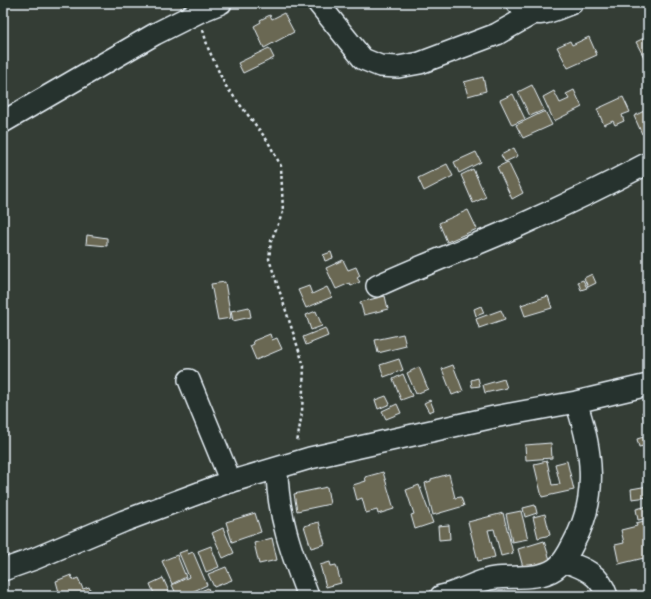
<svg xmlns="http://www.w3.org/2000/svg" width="651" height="599" viewBox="0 0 651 599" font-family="'Gochi Hand',sans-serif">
  <rect width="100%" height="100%" fill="#343d35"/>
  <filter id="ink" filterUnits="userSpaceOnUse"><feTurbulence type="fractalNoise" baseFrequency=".025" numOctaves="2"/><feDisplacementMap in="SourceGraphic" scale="8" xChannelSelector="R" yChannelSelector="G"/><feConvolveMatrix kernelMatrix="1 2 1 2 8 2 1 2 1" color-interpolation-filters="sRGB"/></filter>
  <g filter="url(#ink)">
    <path fill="#6a6753" stroke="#e8f1f8" d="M284 13 294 32 264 48 254 26 261 22 260 20 270 15 272 19Z
      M648 36V65L636 42Z
      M589 37 597 55 568 68 557 47 570 41 572 45Z
      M269 48 274 58 243 73 238 63Z
      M483 77 486 91 468 96 464 82Z
      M532 85 544 110 530 116 518 92Z
      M574 90 582 107 554 121 543 97 554 91 560 103 569 99 566 94Z
      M513 94 525 119 512 125 500 100Z
      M623 97 630 112 622 115 624 121 615 125 613 121 604 125 597 109Z
      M648 109V131L642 134 634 116Z
      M545 111 552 125 523 138 516 125Z
      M514 148 518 156 505 162 501 155Z
      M476 152 481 162 459 173 454 162Z
      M508 162 523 193 512 199 497 167Z
      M447 164 453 176 424 191 418 178Z
      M473 169 486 197 473 203 461 175Z
      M468 210 477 229 447 242 439 223Z
      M87 235 107 238V246L86 244Z
      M331 252 333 258 325 261 323 255Z
      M343 260 348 270 356 267 360 276 357 278 360 282 351 286 350 283 336 289 326 268Z
      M592 274 596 283 588 287 584 278Z
      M583 280 587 288 581 290 578 282Z
      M225 282 231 318 218 320 211 284Z
      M309 286 312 294 327 287 332 297 306 308 298 290Z
      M385 296 388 309 364 315 360 302Z
      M548 296 552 308 525 316 521 305Z
      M481 306 484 313 476 316 474 309Z
      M249 307 251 317 233 321 231 311Z
      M501 310 505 319 479 328 476 319Z
      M316 311 322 326 311 330 306 315Z
      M325 328 328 336 306 345 303 337Z
      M270 334 272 340 277 338 282 349 256 360 250 346 254 344 253 341Z
      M403 334 406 346 378 353 375 340Z
      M399 359 403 370 384 377 380 365Z
      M453 365 463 391 452 395 442 369Z
      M419 367 428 389 416 394 407 373Z
      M403 374 412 396 401 400 393 379Z
      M478 378 480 386 472 387 471 380Z
      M504 379 507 388 485 393 483 385Z
      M386 396 390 404 378 409 375 400Z
      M430 400 434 410 429 412 424 403Z
      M397 404 401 413 386 419 382 411Z
      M648 411V437L642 412Z
      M647 436 648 445 639 447 637 439Z
      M551 443 552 458 526 460 525 445Z
      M547 461 552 485 560 484 555 464 567 461 574 490 542 497 534 464Z
      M383 472 394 509 378 514 377 510 366 513 362 498 357 500 353 485 366 481 365 477Z
      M449 474 455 498 461 497 464 506 433 515 425 483 431 481V479Z
      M419 485 433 523 415 529 411 515 414 514 406 490Z
      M648 486V497L632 499 631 489Z
      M327 487 330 504 297 511 294 494Z
      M535 505 537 513 525 517 523 508Z
      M648 506V518L638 520 636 509Z
      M521 511 528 539 512 542 506 514Z
      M255 513 261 532 232 542 226 522Z
      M503 513 513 553 501 556 494 529 488 530 495 557 478 561 468 522Z
      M545 514 550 535 538 538 533 517Z
      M648 520V525L646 526 648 557 619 564 615 545 624 543 621 530 637 526 636 523Z
      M319 522 325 544 311 548 304 526Z
      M449 525 450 539 439 540 438 526Z
      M223 528 234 553 223 558 212 533Z
      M272 538 277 560 259 564 254 543Z
      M544 541 551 563 524 571 518 549Z
      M211 546 219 567 206 572 198 551Z
      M187 550 188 554 193 552 207 585 183 596H177L172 585 189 577 179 553Z
      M177 555 186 577 172 584 162 561Z
      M330 562 331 566 336 565 341 583 326 587 320 565Z
      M226 567 232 580 214 587 208 574Z
      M71 575 73 580 78 578 83 589 89 587 93 596H60L56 581Z
      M163 578 171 596H155L150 584Z
      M208 588 211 596H189Z"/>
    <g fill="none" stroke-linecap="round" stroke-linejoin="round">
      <g stroke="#e8f1f8" stroke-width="24">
        <path id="minor" d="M318 3 363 59 380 66 398 67 420 63 497 34 534 13
          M517 3C535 22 552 11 572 3
          M3 122 155 34 199 12 221 3
          M377 286C422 265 469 248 514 228 559 208 605 186 648 163
          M189 380 231 482
          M277 469C277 513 292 555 308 596
          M564 561C584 568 600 574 607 596
          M3 570 34 559 124 521 223 484 310 458 494 417 576 402 648 385
          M441 596C459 593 477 580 495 578 513 576 539 580 555 569 564 563 569 552 574 542 599 497 592 449 576 402"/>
      </g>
      <path stroke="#e8f1f8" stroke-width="2.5" stroke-dasharray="3 3" stroke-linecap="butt" d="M203 30 208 48 225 85 267 140 281 166 283 212 271 241 269 259 304 366 302 412 297 443"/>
      <use href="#minor" stroke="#26332d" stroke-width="21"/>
    </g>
  </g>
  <rect width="651" height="599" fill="none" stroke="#26332d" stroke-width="16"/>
  <rect x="8" y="8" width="635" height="583" fill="none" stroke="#e8f1f8" stroke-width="1.5" filter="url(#ink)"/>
</svg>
